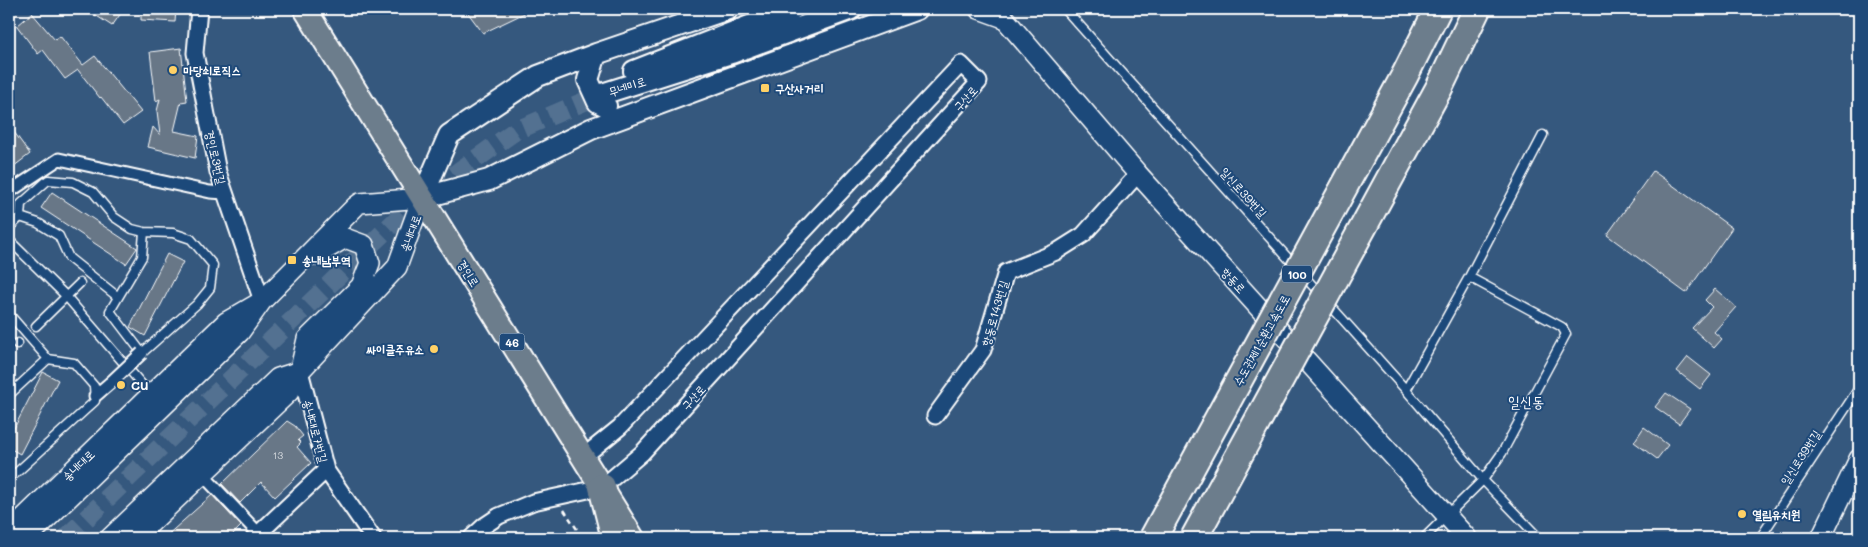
<svg xmlns="http://www.w3.org/2000/svg" width="1868" height="547" viewBox="0 0 1868 547" font-family="Mali,'Poor Story',sans-serif">
  <rect width="100%" height="100%" fill="#35587e"/>
  <filter id="ink" filterUnits="userSpaceOnUse"><feTurbulence type="fractalNoise" baseFrequency=".02" numOctaves="2"/><feDisplacementMap in="SourceGraphic" scale="10" xChannelSelector="R" yChannelSelector="G"/><feConvolveMatrix kernelMatrix="1 2 1 2 8 2 1 2 1" color-interpolation-filters="sRGB"/></filter>
  <g filter="url(#ink)">
    <path fill="#687787" stroke="#fff" d="M86 9H124L112 26Z
      M141 9H176L175 22 141 20Z
      M465 9H533L483 33Z
      M32 13 55 40 60 36 83 65 95 56 141 112 123 125 101 97 100 98 78 70 65 79 43 50 38 54 17 26Z
      M181 48 187 101 181 102 174 131 198 136 195 158 148 147 153 127 160 135 157 111 160 99 156 101 150 52Z
      M9 125 30 154 9 170Z
      M1653 171 1732 228 1686 293 1607 235Z
      M52 192 137 248 126 264 41 208Z
      M167 254 183 262 145 336 130 327Z
      M1715 289 1736 307 1714 332 1722 339 1714 348 1692 328 1712 307 1705 300Z
      M1688 357 1711 375 1700 389 1677 371Z
      M43 372 58 380 20 454 9 448V438Z
      M1666 393 1690 409 1679 424 1655 407Z
      M287 421 295 426 303 436 298 440 301 443 297 447 311 463 275 497 261 482 240 503 222 484Z
      M1644 427 1668 445 1657 459 1634 442Z
      M212 495 241 526 229 538H164Z"/>
    <g fill="none" stroke-linecap="round" stroke-linejoin="round">
      <path stroke="#537191" stroke-width="19" stroke-dasharray="19 9" stroke-linecap="butt" d="M66 538 412 205 515 131 602 94"/>
      <g stroke="#fff" stroke-width="11">
        <path id="service" d="M1065 9 1406 390 1483 480 1539 538
          M20 217 38 223 59 236 69 258 118 297
          M9 228 20 217 21 204 48 180 73 182 93 192 114 217 132 229 144 232 173 233 191 239 213 265 210 288 197 304 142 353 110 311 142 257 144 232
          M9 240 66 296 151 395
          M9 314 48 359 74 363 94 386 95 401 15 474 9 472
          M36 326 80 283
          M17 344 18 343
          M1406 390 1469 277 1543 135
          M9 395 48 359
          M1424 538 1483 480 1502 453 1566 334 1562 327 1469 277
          M1760 538 1859 388"/>
      </g>
      <g stroke="#fff" stroke-width="15">
        <path id="pedestrian" d="M9 192 59 159 210 192 225 193
          M95 396 110 383
          M202 474 259 534"/>
      </g>
      <g stroke="#fff" stroke-width="19">
        <path id="minor" d="M199 9 195 53 218 172 262 301
          M300 371 326 470 373 538
          M935 416 983 350 1006 272 1056 252 1083 235 1138 174
          M254 538 326 470
          M471 538 484 526 499 516 533 502 602 487 642 453 979 82 961 64 620 427 583 457"/>
      </g>
      <g stroke="#fff" stroke-width="22">
        <path id="tertiary" d="M979 9 1004 18 1138 174 1467 538
          M300 369 307 339 361 286 370 263 364 245 345 238 325 250 319 256
          M9 532 226 322 257 304
          M27 538 240 332 262 301 356 206 360 203 422 198 397 267 300 371 289 392 135 538
          M110 538 278 378 300 371
          M1821 538 1859 459"/>
      </g>
      <g stroke="#fff" stroke-width="24">
        <path id="secondary" d="M596 54 588 80 598 102 606 106
          M634 71 793 9
          M602 94 731 53 851 9
          M422 198 489 180 591 129 917 9
          M422 198 449 135 538 76 596 54 728 9"/>
      </g>
      <g stroke="#fff" stroke-width="26">
        <path id="primary" d="M305 9 633 538"/>
      </g>
      <g stroke="#fff" stroke-width="30">
        <path id="motorway" d="M602 487 615 538"/>
      </g>
      <path stroke="#fff" stroke-width="2.5" stroke-dasharray="5 4" stroke-linecap="butt" d="M564 510 583 538"/>
      <use href="#service" stroke="#1f4a7a" stroke-width="8"/>
      <use href="#pedestrian" stroke="#1f4a7a" stroke-width="11"/>
      <use href="#minor" stroke="#1f4a7a" stroke-width="15"/>
      <use href="#tertiary" stroke="#1f4a7a" stroke-width="19"/>
      <use href="#secondary" stroke="#1f4a7a" stroke-width="20"/>
      <use href="#primary" stroke="#6c7d8c" stroke-width="22"/>
      <use href="#motorway" stroke="#6c7d8c" stroke-width="26"/>
      <g stroke="#fff" stroke-width="15" stroke-linecap="butt">
        <path id="pedestrian-bridge" d="M110 383 142 353"/>
      </g>
      <g stroke="#fff" stroke-width="30" stroke-linecap="butt">
        <path id="motorway-bridge" d="M1153 538 1405 75 1438 9
          M1194 538 1439 88 1477 9"/>
      </g>
      <use href="#pedestrian-bridge" stroke="#1f4a7a" stroke-width="11"/>
      <use href="#motorway-bridge" stroke="#6c7d8c" stroke-width="26"/>
    </g>
  </g>
  <g fill="#ffd166" stroke="#1f4a7a" stroke-width="2">
    <circle cx="173" cy="70" r="5"/>
    <rect x="760" y="83" width="10" height="10" rx="2.5"/>
    <rect x="287" y="255" width="10" height="10" rx="2.5"/>
    <circle cx="434" cy="349" r="5"/>
    <circle cx="121" cy="385" r="5"/>
    <circle cx="1742" cy="514" r="5"/>
  </g>
  <g text-anchor="middle" dominant-baseline="central" stroke-width="4" stroke-linejoin="round" paint-order="stroke">
    <g font-size="10" fill="#d9dde1">
      <text x="278" y="455">13</text>
    </g>
    <g fill="#1f4a7a" stroke="#bcc9d7" stroke-width="1">
      <rect x="1282" y="265.5" width="30" height="17" rx="4"/>
      <rect x="499.5" y="333.5" width="25" height="17" rx="4"/>
    </g>
    <g font-size="11" font-weight="bold" fill="#fff">
      <text x="1297" y="274">100</text>
      <text x="512" y="342">46</text>
    </g>
    <g font-size="12" font-weight="bold" fill="#fff" stroke="#1f4a7a" text-anchor="start">
      <text x="183" y="70">마당쇠로직스</text>
      <text x="775" y="88">구산사거리</text>
      <text x="302" y="260">송내남부역</text>
      <text x="424" y="349" text-anchor="end">싸이클주유소</text>
      <text x="131" y="385">CU</text>
      <text x="1752" y="514">열림유치원</text>
    </g>
    <g font-size="12" fill="#fff" stroke="#1f4a7a">
      <text transform="translate(627 86) rotate(-18)">무네미로</text>
      <text transform="translate(965 98) rotate(-48)">구산로</text>
      <text transform="translate(216 157) rotate(77)">경인로3번길</text>
      <text transform="translate(1244 192) rotate(48)">일신로39번길</text>
      <text transform="translate(410 233) rotate(-70)">송내대로</text>
      <text transform="translate(469 273) rotate(58)">경인로</text>
      <text transform="translate(1234 280) rotate(48)">항동로</text>
      <text transform="translate(994 313) rotate(-74)">항동로143번길</text>
      <text transform="translate(1261 340) rotate(-61)">수도권제1순환고속도로</text>
      <text transform="translate(693 397) rotate(-48)">구산로</text>
      <text transform="translate(316 431) rotate(75)">송내대로7번길</text>
      <text transform="translate(1800 457) rotate(-57)">일신로39번길</text>
      <text transform="translate(78 465) rotate(-44)">송내대로</text>
    </g>
    <g font-size="15" fill="#fff" stroke="#1f4a7a">
      <text x="1526" y="401">일신동</text>
    </g>
  </g>
  <rect width="1868" height="547" fill="none" stroke="#1f4a7a" stroke-width="30"/>
  <rect x="15" y="15" width="1838" height="517" fill="none" stroke="#fff" stroke-width="2" filter="url(#ink)"/>
</svg>
